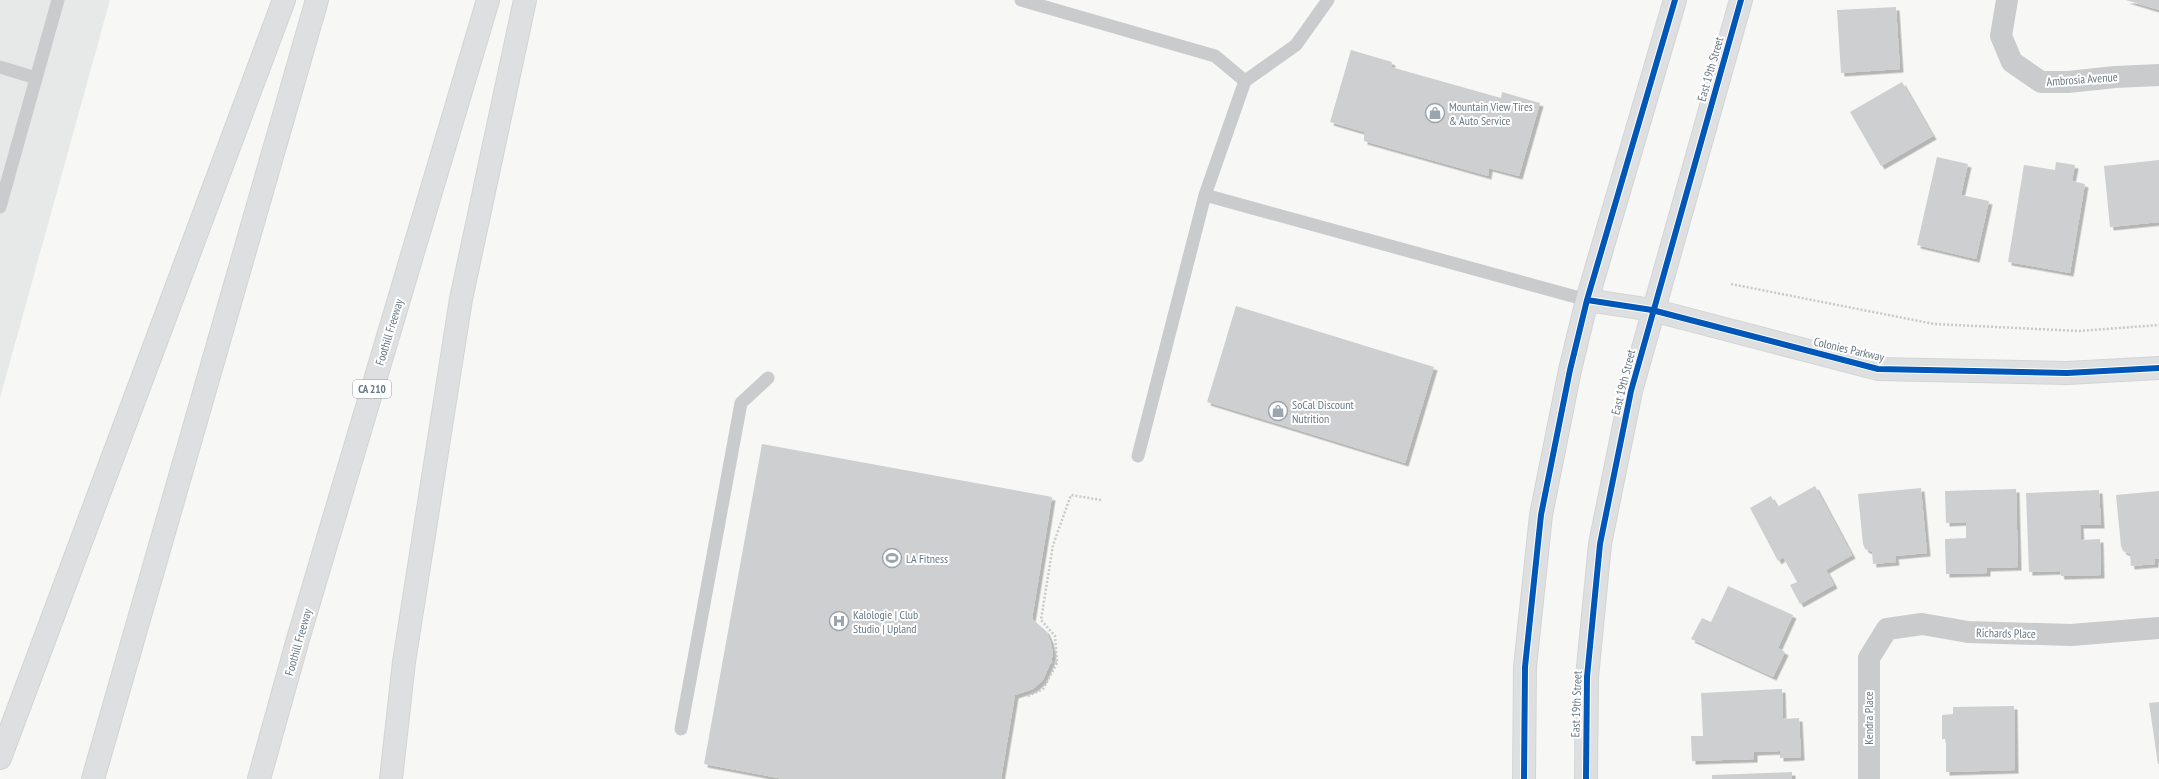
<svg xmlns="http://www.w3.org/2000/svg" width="2159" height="779" viewBox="0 0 2159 779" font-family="'PT Sans Narrow',sans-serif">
  <defs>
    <filter id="shadow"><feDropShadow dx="3.5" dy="3.5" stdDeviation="0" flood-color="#0004"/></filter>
  </defs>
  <rect width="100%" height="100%" fill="#f7f7f6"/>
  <path fill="#e7e9e9" d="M0 0H110L0 398Z"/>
  <path fill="#cdcfd0" filter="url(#shadow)" d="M2126 0H2159V10Z
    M1896 7 1900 69 1841 73 1837 10Z
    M1351 50 1392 62 1391 67 1501 98 1502 92 1540 103 1519 176 1489 168 1488 176 1364 141V132L1330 122Z
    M1902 82 1933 136 1881 166 1850 112Z
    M1937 157 1968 164 1961 195 1989 201 1976 259 1917 245Z
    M2159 160V222L2110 227 2104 166Z
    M2056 162 2075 165 2072 181 2085 184 2070 273 2008 262 2024 165 2055 170Z
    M1236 306 1434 367 1405 463 1207 402Z
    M762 444 1052 497 1032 619 1046 631 1050 640 1053 653 1051 662 1043 680 1033 689 1015 695 1001 779H784L704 764Z
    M1815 486 1852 555 1826 570 1834 585 1800 604 1790 585 1797 582 1783 557 1778 561 1750 508 1771 496 1777 507Z
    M1921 488 1927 553 1895 556 1896 562 1873 564 1872 552 1865 549 1863 544 1858 494Z
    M2016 489 2018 567 1987 568V573L1946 574 1945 539 1966 538V522L1946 523 1945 491Z
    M2099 490 2101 525H2080L2081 540 2100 539 2101 575 2061 576 2060 571 2029 572 2026 493Z
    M2159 491V559H2155V564L2131 566 2130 554 2123 551 2121 546 2116 495Z
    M1728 586 1793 615 1778 648 1785 652 1773 677 1691 639 1702 618 1711 622Z
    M1782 689 1783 719 1799 718 1801 757 1780 758V751L1754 752V759L1692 761 1691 736H1703L1701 693Z
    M2159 702V764H2158L2149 703Z
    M2014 706 2015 770 1946 772V739H1942V715L1953 714V707Z
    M1792 772V779H1712V775Z"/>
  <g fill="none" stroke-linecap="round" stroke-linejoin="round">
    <g stroke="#d3d4d4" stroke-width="24">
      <path id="secondary" d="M1587 300 1652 310 1878 369 2067 373 2159 368
        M1524 779 1525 667 1541 515 1570 370 1587 300 1675 0
        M1586 779 1587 677 1600 544 1631 391 1741 0"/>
    </g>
    <g stroke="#d3d4d4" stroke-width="24">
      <path id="highway" d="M0 758 284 0
        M93 779 317 0
        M259 779 298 639 488 0
        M391 779 404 662 461 299 525 0"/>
    </g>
    <path stroke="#c7c9ca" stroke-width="2.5" stroke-dasharray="2 2" stroke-linecap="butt" d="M1731 284 1934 324 2079 331 2159 325
      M1051 662 1057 663
      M1028 696 1043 689 1057 663 1055 636 1041 620 1053 545 1071 495 1101 500"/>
    <path stroke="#cacbcc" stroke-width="13" d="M1021 0 1215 56 1245 81
      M0 67 36 78
      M1205 195 1587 300
      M0 207 58 0
      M1138 456 1205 195 1245 81 1296 45 1328 0
      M681 729 741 403 768 378"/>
    <path stroke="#cacbcc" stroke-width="22" d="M2007 0 2001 36 2012 62 2041 82H2068L2115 77 2159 75
      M1869 779V658L1887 629 1922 624 1968 632 2071 635 2159 628"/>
    <use href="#secondary" stroke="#dedfe0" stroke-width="22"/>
    <use href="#highway" stroke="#dedfe0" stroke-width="22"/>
    <g stroke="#fff" stroke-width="8">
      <path id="cycleway" d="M1587 300 1652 310 1878 369 2067 373 2159 368
        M1524 779 1525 667 1541 515 1570 370 1587 300 1675 0
        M1586 779 1587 677 1600 544 1631 391 1741 0"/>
    </g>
    <use href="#cycleway" stroke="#0057b8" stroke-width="6"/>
  </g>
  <defs>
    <g id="shop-ring" transform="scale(1)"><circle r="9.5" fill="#fff" stroke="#9aa5ad" stroke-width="1.5"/><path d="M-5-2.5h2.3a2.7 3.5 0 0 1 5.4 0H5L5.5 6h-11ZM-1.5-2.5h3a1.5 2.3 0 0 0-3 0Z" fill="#9aa5ad"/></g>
    <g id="stadium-ring" transform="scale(1)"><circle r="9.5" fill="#fff" stroke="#9aa5ad" stroke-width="1.5"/><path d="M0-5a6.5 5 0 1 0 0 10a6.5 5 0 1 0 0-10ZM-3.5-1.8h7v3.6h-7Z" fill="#9aa5ad"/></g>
    <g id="hospital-ring" transform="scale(1)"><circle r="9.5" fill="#fff" stroke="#9aa5ad" stroke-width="1.5"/><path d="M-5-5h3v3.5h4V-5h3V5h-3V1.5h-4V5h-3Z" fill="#9aa5ad"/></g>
  </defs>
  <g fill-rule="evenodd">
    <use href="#shop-ring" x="1435" y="113"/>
    <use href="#shop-ring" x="1278" y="411"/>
    <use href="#stadium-ring" x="892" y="558"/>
    <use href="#hospital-ring" x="839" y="621"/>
  </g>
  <g text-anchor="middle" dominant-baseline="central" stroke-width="4" stroke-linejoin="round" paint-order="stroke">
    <rect fill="#fff" stroke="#95a1aa" stroke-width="1" x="353" y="380" width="38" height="18" rx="3"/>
    <g font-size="11" font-weight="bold" fill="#687985">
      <text x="372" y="389">CA 210</text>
    </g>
    <g font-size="12" fill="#687985" stroke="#fff">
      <text transform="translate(1710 69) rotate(-74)">East 19th Street</text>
      <text transform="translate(2082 79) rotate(-4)">Ambrosia Avenue</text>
      <text transform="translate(389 332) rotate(-73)">Foothill Freeway</text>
      <text transform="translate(1849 349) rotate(13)">Colonies Parkway</text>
      <text transform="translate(1623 382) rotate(-76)">East 19th Street</text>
      <text transform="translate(2006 633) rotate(1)">Richards Place</text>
      <text transform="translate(298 642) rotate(-74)">Foothill Freeway</text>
      <text transform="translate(1576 704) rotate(-88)">East 19th Street</text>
      <text transform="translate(1868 718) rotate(-90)">Kendra Place</text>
    </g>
    <g font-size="12" fill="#687985" stroke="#fff" text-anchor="start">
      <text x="1449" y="106">Mountain View Tires<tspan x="1449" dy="14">&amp; Auto Service</tspan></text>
      <text x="1292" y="404">SoCal Discount<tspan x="1292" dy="14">Nutrition</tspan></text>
      <text x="906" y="558">LA Fitness</text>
      <text x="853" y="614">Kalologie | Club<tspan x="853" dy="14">Studio | Upland</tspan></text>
    </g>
  </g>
</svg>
